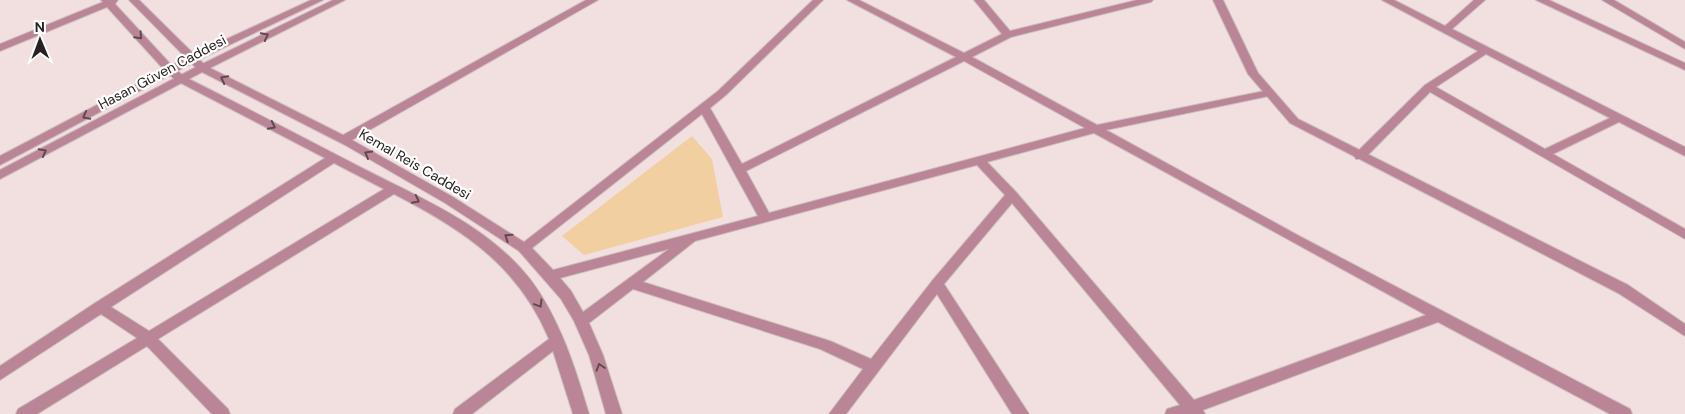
<svg xmlns="http://www.w3.org/2000/svg" width="1685" height="414" viewBox="0 0 1685 414" font-family="'DM Sans',sans-serif">
  <rect width="100%" height="100%" fill="#f1e0df"/>
  <path fill="#f1cfa1" d="M692 136 712 159 723 217 584 255 562 236Z"/>
  <g fill="none" stroke-linecap="round" stroke-linejoin="round">
    <g stroke="#cdbebd" stroke-width="2">
      <path id="minor" d="M101 0H118L115 4 175 69 185 77C245 107 304 138 364 169 423 199 488 226 530 279 560 319 575 367 589 414H573L553 351 472 414H453L455 409 549 339C518 265 462 229 394 194L158 339 228 409 230 414H212L147 346 37 414H16L18 409 137 338 101 314 0 380V366L95 303 325 158 177 81 167 73 107 7 0 51V44L103 2ZM334 163 384 189 149 331 111 307Z
        M129 0H139L206 66 343 135 586 0H598L352 140 453 197 524 242 718 91 813 0H823L726 95 710 108 742 164 956 57 847 0H859L964 53 1002 34 974 0H984L1010 31 1137 0H1153L1151 2 1011 37 972 57 1097 125 1269 90 1273 91 1274 93 1269 96 1106 130 1301 237 1630 409 1632 414H1610L1438 322 1203 410 1205 414H1165L1167 409 1180 405 1012 203 944 284 1029 414H1012L937 294 846 414H829L863 369 820 349 633 289 589 323 603 355 622 414H606L589 355 574 321 561 299 519 251 445 203 345 145 198 70ZM964 61 1085 128 769 213 746 171ZM702 114 758 216 553 270 532 248ZM1094 133 1426 315 1194 400 1016 192 987 162ZM977 165 1005 195 932 281 871 359 830 341 643 282 695 241ZM669 249 583 312 571 291 560 278Z
        M1382 0H1394L1445 26 1474 0H1485L1452 29 1685 147V156L1619 122 1553 154 1685 229V239L1430 92 1364 159H1356L1354 156 1356 153 1425 85 1478 51ZM1486 54 1610 118 1545 149 1436 87Z
        M1536 0H1549L1685 63V70Z
        M1602 0H1614L1685 42V49Z"/>
    </g>
    <g stroke="#cdbebd" stroke-width="2">
      <path id="tertiary" d="M311 0H323L198 60 0 165V156L190 56Z
        M333 0H345L206 70 0 179V170L198 66Z
        M1213 0H1223L1258 73 1298 119 1628 285 1685 324V336L1618 293 1290 123 1248 74Z"/>
    </g>
    <use href="#minor" fill="#ba8597" fill-rule="evenodd"/>
    <use href="#tertiary" fill="#ba8597" fill-rule="evenodd"/>
  </g>
  <defs><path id="oneway-chevron" d="M-2-3.5L2.5 0L-2 3.5" fill="none" stroke-width="1.6" stroke-linecap="round" stroke-linejoin="round" transform="scale(1.25)"/></defs>
  <g stroke="#624950">
    <use href="#oneway-chevron" transform="translate(139 36) rotate(47)"/>
    <use href="#oneway-chevron" transform="translate(265 36) rotate(-27)"/>
    <use href="#oneway-chevron" transform="translate(224 79) rotate(-153)"/>
    <use href="#oneway-chevron" transform="translate(86 116) rotate(152)"/>
    <use href="#oneway-chevron" transform="translate(272 126) rotate(27)"/>
    <use href="#oneway-chevron" transform="translate(43 152) rotate(-28)"/>
    <use href="#oneway-chevron" transform="translate(368 154) rotate(-150)"/>
    <use href="#oneway-chevron" transform="translate(416 200) rotate(27)"/>
    <use href="#oneway-chevron" transform="translate(508 237) rotate(-146)"/>
    <use href="#oneway-chevron" transform="translate(539 304) rotate(59)"/>
    <use href="#oneway-chevron" transform="translate(600 367) rotate(-108)"/>
  </g>
  <g text-anchor="middle" dominant-baseline="central" stroke-width="4.5" stroke-linejoin="round" paint-order="stroke">
    <g font-size="14" fill="#272121" stroke="#fff">
      <text transform="translate(162 72) rotate(-28)">Hasan Güven Caddesi</text>
      <text transform="translate(415 164) rotate(30)">Kemal Reis Caddesi</text>
    </g>
  </g>
  <g transform="translate(40 40) rotate(359)" stroke="#ffffff" stroke-width="4" paint-order="stroke">
  <path d="M0-4L9 19L0 12L-9 19Z" fill="#272121"/>
  <text y="-8" font-size="14" font-weight="bold" text-anchor="middle" fill="#272121">N</text>
  </g>
</svg>
